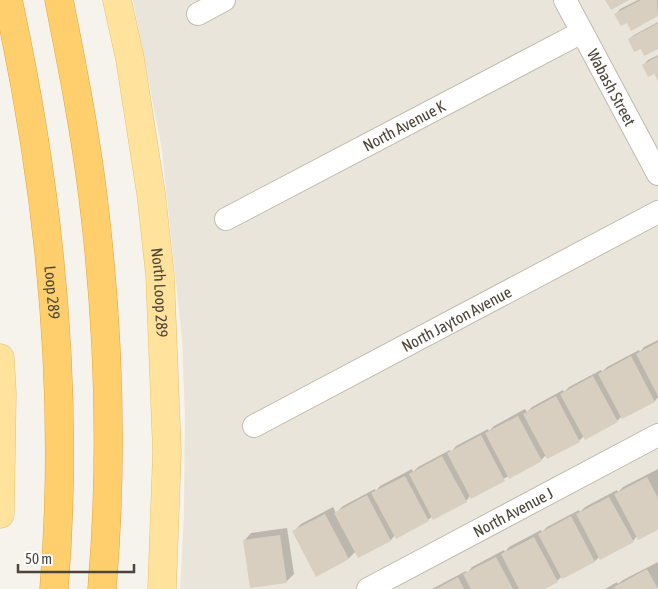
<svg xmlns="http://www.w3.org/2000/svg" width="658" height="589" viewBox="0 0 658 589" font-family="'Asap Condensed',sans-serif">
  <rect width="100%" height="100%" fill="#f6f3ec"/>
  <path fill="#eae5da" d="M133 0H658V589H180L184 516 185 416 182 339 162 150Z"/>
  <path fill="#0003" d="M638 0H658V15L631 29 627 21 616 14 620 9Z
    M658 22V47H641L629 39 634 35Z
    M658 55V78L655 72 643 65 648 60Z
    M658 340V397L655 401 623 418 622 416 617 421 584 436 579 441 548 458 546 455 541 460 471 495 466 501 433 516 428 520 395 535 391 540 358 557 356 551 349 558 317 575 294 531 301 524 333 507 336 513 343 506 375 489 376 491 380 486 412 469 413 472 418 467 450 450 451 452 456 446 488 429 489 431 494 426 525 409 527 412 532 407 563 390 564 392 569 387 601 370 602 372 607 367 639 350 640 352 644 347Z
    M658 469V528L637 536 633 541 600 556 595 561 563 578 562 576 557 581 543 589H432L466 571 467 573 472 567 504 550 505 552 509 547 541 530 542 532 547 527 579 510 580 512 585 507 617 490 618 492 623 487Z
    M287 528 294 574 287 581 244 541 251 533Z
    M658 562V589H605L617 582 618 584 623 580Z"/>
  <path fill="#d8cfc1" d="M605 0H629L611 10Z
    M641 0H657L658 16 631 31 627 23 621 26 614 14Z
    M658 23V49L644 56 641 49 634 52 628 39Z
    M658 56V81L654 74 648 77 642 65Z
    M658 342V396L636 354Z
    M631 356 655 402 622 419 598 374Z
    M593 376 618 422 585 440 560 394Z
    M556 396 580 442 547 459 523 414Z
    M518 416 542 461 509 479 485 433Z
    M481 435 505 481 471 499 447 453Z
    M442 456 467 502 433 520 409 474Z
    M405 476 429 521 396 539 371 493Z
    M647 477 658 498V530L638 540 614 494Z
    M367 495 391 541 358 558 334 513Z
    M609 497 634 542 600 560 576 514Z
    M325 514 349 559 316 577 292 531Z
    M571 516 595 562 562 579 538 534Z
    M280 535 287 583 250 588 243 540Z
    M534 537 558 582 545 589H519L501 554Z
    M496 557 513 589H471L463 574Z
    M647 569 658 589H615L614 587Z
    M458 577 464 589H436Z"/>
  <g fill="none" stroke-linecap="round" stroke-linejoin="round">
    <g stroke="#c2bbae" stroke-width="24">
      <g id="minor">
        <path id="s1" d="M565 0 658 174"/>
        <path d="M198 14 224 0"/>
        <path id="s2" d="M226 219 582 32"/>
        <path id="s3" d="M254 426 658 212"/>
        <path id="s4" d="M368 589 658 435"/>
      </g>
    </g>
    <g stroke="#e6c16a" stroke-width="29">
      <g id="major">
        <path id="s5" d="M117 0 130 59 151 193 160 275 167 452 162 589"/>
        <path d="M0 358 2 393 0 514"/>
      </g>
    </g>
    <g stroke="#e0a43c" stroke-width="29">
      <g id="highway">
        <path id="s6" d="M8 0C50 193 70 392 54 589"/>
        <path d="M59 0C72 65 85 131 93 197 109 327 113 459 102 589"/>
      </g>
    </g>
    <use href="#minor" stroke="#fff" stroke-width="22"/>
    <use href="#major" stroke="#ffe39c" stroke-width="28"/>
    <use href="#highway" stroke="#ffcf6e" stroke-width="28"/>
  </g>
  <g text-anchor="middle" dominant-baseline="central" stroke-width="4" stroke-linejoin="round" paint-order="stroke">
    <g font-size="16" fill="#4b4439" stroke="#fff">
      <text stroke="none"><textPath href="#s1" startOffset="99">Wabash Street</textPath></text>
      <text stroke="none"><textPath href="#s2" startOffset="201">North Avenue K</textPath></text>
      <text stroke="none"><textPath href="#s6" startOffset="296">Loop 289</textPath></text>
      <text stroke="none"><textPath href="#s5" startOffset="296">North Loop 289</textPath></text>
      <text stroke="none"><textPath href="#s3" startOffset="229">North Jayton Avenue</textPath></text>
      <text stroke="none"><textPath href="#s4" startOffset="164">North Avenue J</textPath></text>
    </g>
  </g>
  <path d="M18 564v8h116v-8" fill="none" stroke="#4b4439" stroke-width="2.5"/>
  <text x="25" y="564" font-size="15" fill="#4b4439" stroke="#ffffff" stroke-width="4" paint-order="stroke">50 m</text>
</svg>
